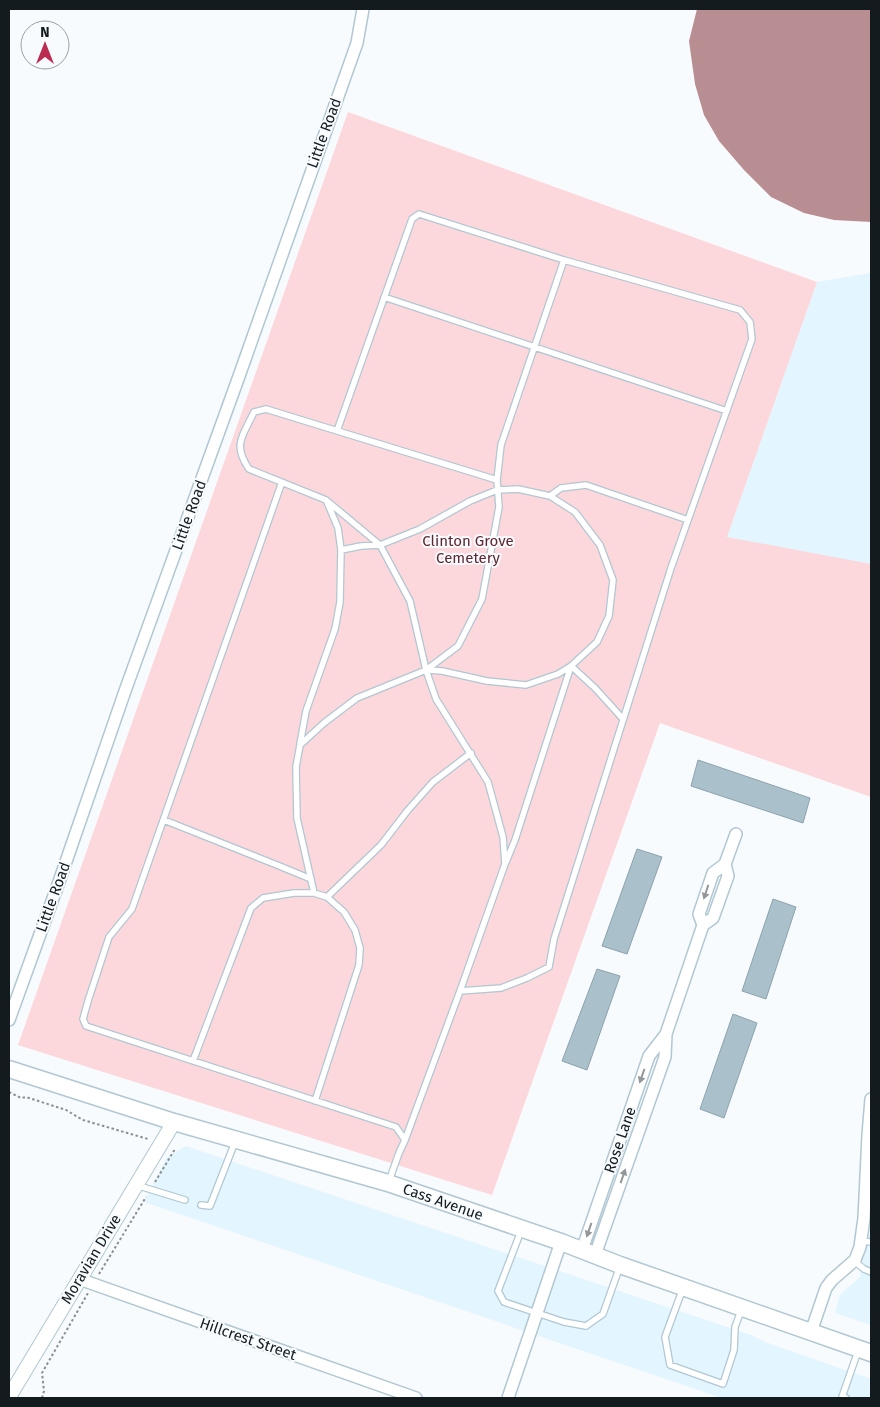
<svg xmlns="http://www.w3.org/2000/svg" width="880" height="1407" viewBox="0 0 880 1407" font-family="'Fira Sans',sans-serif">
  <rect width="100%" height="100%" fill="#f7fbfd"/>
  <path fill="#e3f5fe" d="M871 273V565L727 537 817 282Z
    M186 1146 751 1335 765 1342 871 1379V1398H722L144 1202 167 1157Z
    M871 1167V1325L835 1313 839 1298 842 1293 860 1277Z"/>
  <path fill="#fcd7db" d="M348 112 817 282 727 537 871 564V797L660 723 492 1195 18 1045Z"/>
  <path fill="#b98e92" d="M697 9H871V222L834 220 804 213 771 197 744 170 719 141 704 115 695 84 689 41Z"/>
  <path fill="#aac1cb" stroke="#8ca2ac" d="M698 760 810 798 803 823 691 786Z
    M637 849 662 857 627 954 602 946Z
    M773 899 796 907 766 999 742 991Z
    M597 969 620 976 587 1070 562 1061Z
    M733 1014 757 1023 724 1118 700 1109Z"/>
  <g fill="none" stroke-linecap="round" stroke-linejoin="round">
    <g stroke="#b1c7d2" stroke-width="8">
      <path id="service" d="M384 297 727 411
        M337 431 412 219 419 214 564 260
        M282 482 132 909 109 937 88 1001 83 1019 86 1026 396 1127 405 1140 399 1153 389 1181
        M550 496 561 488 586 485 688 520
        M341 550 361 546 380 545 420 529 470 501 497 490 518 489 550 496 575 512 600 545 613 580 609 616 597 642 571 666 558 674 526 685 487 681 442 671 427 670
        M300 744 306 711 335 629 340 602 341 550 338 528 327 502
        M164 820 277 865 311 879
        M506 862 515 840 571 666 595 688 623 719
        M314 893 297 818 296 767 300 745 324 723 357 698 426 670 458 646 482 599 499 507 497 480 501 445 564 260 740 310 750 322 752 339 671 568 554 939 549 967 527 978 501 988 460 991 405 1140
        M327 897 381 845 408 810 433 782 471 753
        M460 991 505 864 503 837 488 782 436 699 426 670 410 601 380 545 326 500 249 469C232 444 243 436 254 412L266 409 497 480
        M193 1061 251 908 263 898 294 893H314L327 897 344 912 355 930 360 948 359 965 315 1101
        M136 1185 185 1200
        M201 1205 210 1206 235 1142
        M521 1231 498 1291 504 1302 564 1322 586 1326 603 1314 620 1266
        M861 1241 871 1242
        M854 1261 864 1269 871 1272
        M683 1288 665 1337 670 1365 723 1384 734 1350 735 1327 742 1308
        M846 1398 842 1397 858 1351"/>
    </g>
    <g stroke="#b1c7d2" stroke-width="14">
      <path id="minor" d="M703 925 699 914 713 873 725 864 736 834
        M9 1020 60 879 125 691 238 379 357 43 363 9
        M582 1250 649 1056 666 1034
        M595 1255 665 1057 666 1034 703 925 713 918 728 876 725 864
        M79 1279 416 1398
        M811 1332 826 1288 832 1280 855 1260 860 1247 864 1218 868 1135 871 1099
        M508 1398 561 1242"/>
    </g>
    <g stroke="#b1c7d2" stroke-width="16">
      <path id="tertiary" d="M9 1397 174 1122"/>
    </g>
    <g stroke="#b1c7d2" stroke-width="19">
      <path id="secondary" d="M9 1069 174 1122 388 1183 561 1242 620 1265 871 1353"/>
    </g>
    <path stroke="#8a8f92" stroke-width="2" stroke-dasharray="2.5 2.5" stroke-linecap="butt" d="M9 1092 21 1098 26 1097 66 1110 83 1120 148 1139
      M155 1182 175 1149 174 1148
      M99 1274 146 1197
      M42 1398 44 1391 42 1373 88 1293"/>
    <use href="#service" stroke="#fff" stroke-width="5.5"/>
    <use href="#minor" stroke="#fff" stroke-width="11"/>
    <use href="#tertiary" stroke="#fff" stroke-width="14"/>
    <use href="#secondary" stroke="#fff" stroke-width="16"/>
  </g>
  <defs><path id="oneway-solid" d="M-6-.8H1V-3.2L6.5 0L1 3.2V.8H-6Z" transform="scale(1.25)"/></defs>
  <g fill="#95989a">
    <use href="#oneway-solid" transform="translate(706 892) rotate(108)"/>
    <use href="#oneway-solid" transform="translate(642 1076) rotate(109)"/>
    <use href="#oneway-solid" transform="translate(623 1176) rotate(-71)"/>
    <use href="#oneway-solid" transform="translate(589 1230) rotate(109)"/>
  </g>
  <g text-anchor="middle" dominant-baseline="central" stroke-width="4" stroke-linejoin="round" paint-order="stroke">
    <g font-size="15" fill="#131b1f" stroke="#f7fbfd">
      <text transform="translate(324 133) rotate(-70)">Little Road</text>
      <text transform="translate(189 515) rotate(-70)">Little Road</text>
      <text transform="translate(53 897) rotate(-70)">Little Road</text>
      <text transform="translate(620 1140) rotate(-71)">Rose Lane</text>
      <text transform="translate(443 1202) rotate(19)">Cass Avenue</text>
      <text transform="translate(91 1259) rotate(-59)">Moravian Drive</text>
      <text transform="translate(248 1339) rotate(19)">Hillcrest Street</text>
    </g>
    <g font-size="15" fill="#5f2731" stroke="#f7fbfd">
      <text x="468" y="541">Clinton Grove<tspan x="468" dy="17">Cemetery</tspan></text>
    </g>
  </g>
  <rect width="880" height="1407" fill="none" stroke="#131b1f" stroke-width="20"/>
  <g transform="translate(45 45)"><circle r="24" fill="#f7fbfd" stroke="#9ca1a4"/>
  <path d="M0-4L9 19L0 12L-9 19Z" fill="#bc2c51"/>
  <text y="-8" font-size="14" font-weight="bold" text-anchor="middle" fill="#131b1f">N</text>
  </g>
</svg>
